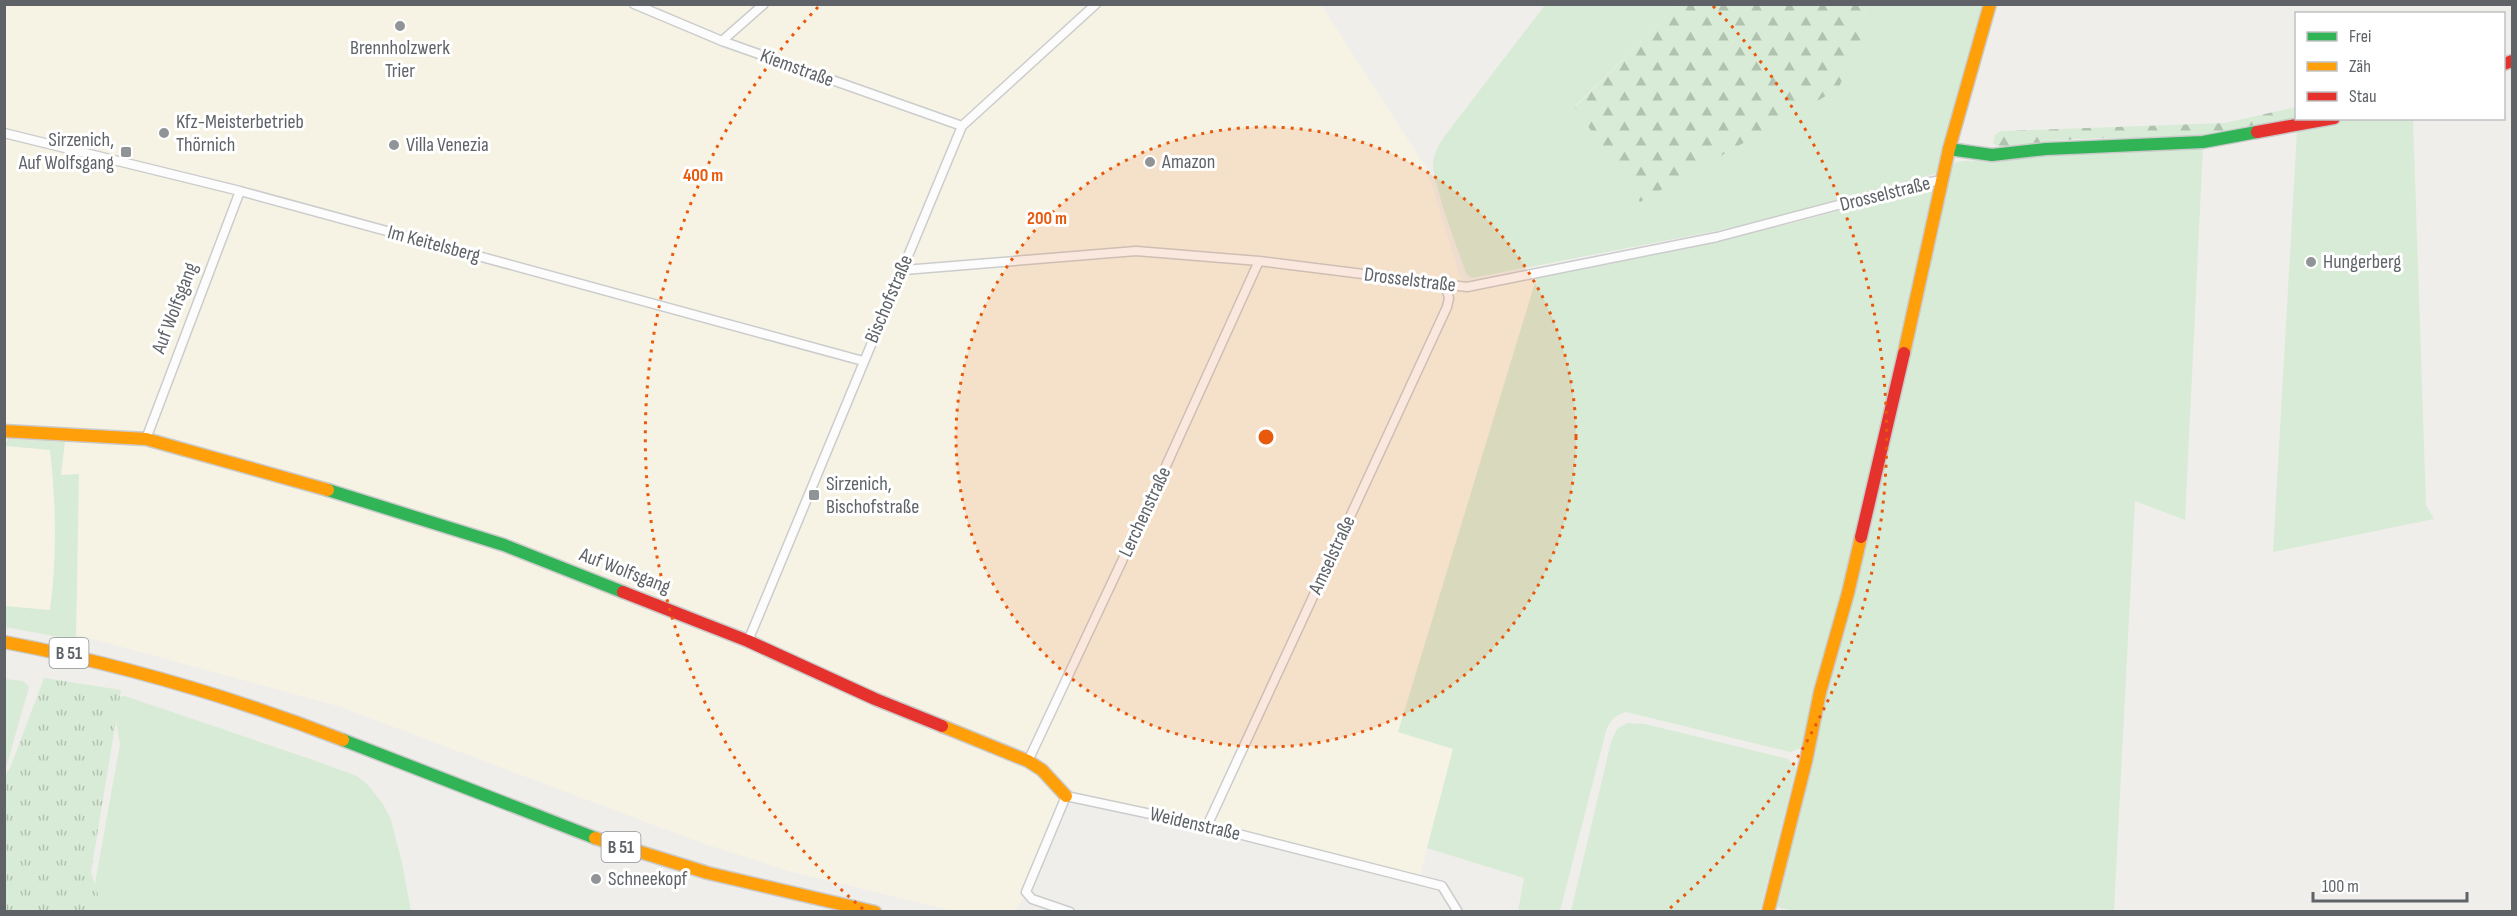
<svg xmlns="http://www.w3.org/2000/svg" width="2517" height="916" viewBox="0 0 2517 916" font-family="'Sofia Sans Condensed',sans-serif">
  <defs>
    <pattern id="forest-firs" width="22" height="20" patternUnits="userSpaceOnUse" patternTransform="scale(1.5)"><rect width="22" height="20" fill="#d8ebd6"/><path d="M5 1l3.5 6h-7zM16 11l3.5 6h-7z" fill="#b2c2b1"/></pattern>
    <pattern id="park-tufts" width="24" height="20" patternUnits="userSpaceOnUse" patternTransform="scale(1.5)"><rect width="24" height="20" fill="#d8ebd6"/><path d="M3 7l-1-3M5 7V3M7 7l1-3M15 17l-1-3M17 17v-4M19 17l1-3" fill="none" stroke="#b2c2b1"/></pattern>
  </defs>
  <rect width="100%" height="100%" fill="#efeeea"/>
  <path fill="#f7f3e4" d="M4 5H1321L1427 169 1459 274 1467 286 1541 271 1398 732 1453 749 1419 880 1067 796 1026 892 1015 911H954L788 871 699 842 338 706 5 615Z"/>
  <path fill="#d8ebd6" d="M1545 5H1678L1575 106 1867 26 1864 5H1982L1941 169 1935 174 1741 226 1472 278 1467 275C1459 254 1432 181 1433 163 1434 153 1439 145 1444 137Z
    M2347 119H2413L2426 505 2434 519 2273 552 2297 131Z
    M2203 147 2185 520 2135 501 2114 911 1799 912 1773 906 1857 570 1950 172 1954 163C1966 159 1978 162 1991 161 2061 154 2132 151 2203 147Z
    M1925 188 1932 193 1934 199 1861 515 1801 748 1790 752 1626 712C1615 715 1610 720 1606 731L1560 911 1518 912 1524 878 1427 848 1453 749 1398 732 1537 276 1667 252 1793 223Z
    M8 439 65 442 61 475 79 474 76 640 5 627V606L50 610C57 557 56 504 50 450L5 446Z
    M5 679 23 681 29 687 5 771Z
    M125 696 319 762 357 776 367 784 383 804 391 820 402 863 411 911 96 912 92 900 120 744 112 698Z
    M1627 723 1645 724 1788 759 1796 768 1760 911H1571L1611 742 1617 729Z"/>
  <path fill="url(#forest-firs)" d="M1678 5H1864L1867 26 1838 89 1640 202 1575 107Z
    M2296 107V118L2304 119C2281 123 2259 130 2236 133 2174 141 2113 135 2051 141 2038 142 2003 153 1993 143L1995 135 2001 131 2225 123Z"/>
  <path fill="url(#park-tufts)" d="M44 678 121 690 91 872 103 911H5V776L10 768Z"/>
  <g fill="none" stroke-linecap="round" stroke-linejoin="round">
    <g stroke="#cbcccc" stroke-width="11">
      <path id="street" d="M634 4 722 41 962 126
        M722 41 764 4
        M4 133 240 191 863 361
        M904 270 1136 251 1259 261 1467 287 1717 237 1914 185 1942 180
        M146 439 240 191
        M748 641 962 126 1096 4
        M1028 761 1146 510 1259 261
        M1207 826 1447 307 1449 298 1445 284
        M1070 912 1032 899 1026 892 1066 796 1207 826 1442 886 1458 912"/>
    </g>
    <g stroke="#cacacb" stroke-width="15">
      <path id="fast" d="M1949 149 1992 155 2046 149 2203 142 2257 132
        M328 490 504 545 623 592
        M343 740 595 838"/>
    </g>
    <g stroke="#cacacb" stroke-width="15">
      <path id="slow" d="M1904 353 1949 149 1990 4
        M4 431 146 439 328 490
        M4 642C120 664 233 697 343 740
        M942 726 1028 761 1042 770 1066 796
        M595 838 708 873 875 912
        M1768 912 1806 761 1820 692 1848 593 1861 537"/>
    </g>
    <g stroke="#cacacb" stroke-width="15">
      <path id="jam" d="M2504 64 2512 61
        M2257 132 2334 118
        M1861 537 1904 353
        M623 592 748 641 875 699 942 726"/>
    </g>
    <use href="#street" stroke="#fdfcfc" stroke-width="8"/>
    <use href="#fast" stroke="#30b455" stroke-width="12"/>
    <use href="#slow" stroke="#ff9f0a" stroke-width="12"/>
    <use href="#jam" stroke="#e5322d" stroke-width="12"/>
  </g>
  <circle cx="1266" cy="437" r="310" fill="#e8590c" fill-opacity=".12"/>
  <g fill="none" stroke="#e8590c" stroke-width="3" stroke-dasharray="3 6">
    <circle cx="1266" cy="437" r="310"/>
    <path d="M863 909A621 621 0 0 1 819 6M1713 6A621 621 0 0 1 1669 909"/>
  </g>
  <g fill="#919496" stroke="#fff" stroke-width="2">
    <circle cx="400" cy="26" r="6"/>
    <circle cx="164" cy="133" r="6"/>
    <circle cx="394" cy="145" r="6"/>
    <rect x="120" y="146" width="12" height="12" rx="3"/>
    <circle cx="1150" cy="162" r="6"/>
    <circle cx="2311" cy="262" r="6"/>
    <rect x="808" y="489" width="12" height="12" rx="3"/>
    <circle cx="596" cy="879" r="6"/>
  </g>
  <g text-anchor="middle" dominant-baseline="central" stroke-width="6" stroke-linejoin="round" paint-order="stroke">
    <g fill="#fff" stroke="#8f9295" stroke-width="1.5">
      <rect x="49.5" y="638" width="39" height="30" rx="4.5"/>
      <rect x="601.5" y="832" width="39" height="30" rx="4.5"/>
    </g>
    <g font-size="18" font-weight="bold" fill="#5f6368">
      <text x="69" y="653">B 51</text>
      <text x="621" y="847">B 51</text>
    </g>
    <g font-size="20" fill="#5f6368" stroke="#fff" text-anchor="start">
      <text x="400" y="48" text-anchor="middle">Brennholzwerk<tspan x="400" dy="23">Trier</tspan></text>
      <text x="176" y="122">Kfz-Meisterbetrieb<tspan x="176" dy="23">Thörnich</tspan></text>
      <text x="114" y="140" text-anchor="end">Sirzenich,<tspan x="114" dy="23">Auf Wolfsgang</tspan></text>
      <text x="406" y="145">Villa Venezia</text>
      <text x="1162" y="162">Amazon</text>
      <text x="2323" y="262">Hungerberg</text>
      <text x="826" y="484">Sirzenich,<tspan x="826" dy="23">Bischofstraße</tspan></text>
      <text x="608" y="879">Schneekopf</text>
    </g>
    <g font-size="20" fill="#5f6368" stroke="#fff">
      <text transform="translate(797 68) rotate(20)">Kiemstraße</text>
      <text transform="translate(1885 194) rotate(-14)">Drosselstraße</text>
      <text transform="translate(434 244) rotate(15)">Im Keitelsberg</text>
      <text transform="translate(1410 280) rotate(7)">Drosselstraße</text>
      <text transform="translate(889 299) rotate(-67)">Bischofstraße</text>
      <text transform="translate(175 308) rotate(-69)">Auf Wolfsgang</text>
      <text transform="translate(1145 512) rotate(-65)">Lerchenstraße</text>
      <text transform="translate(1332 555) rotate(-65)">Amselstraße</text>
      <text transform="translate(625 571) rotate(21)">Auf Wolfsgang</text>
      <text transform="translate(1195 824) rotate(13)">Weidenstraße</text>
    </g>
  </g>
  <circle cx="1266" cy="437" r="9" fill="#e8590c" stroke="#fff" stroke-width="3"/>
  <g font-size="18" text-anchor="middle" font-weight="bold" fill="#e8590c" stroke="#fff" stroke-width="6" stroke-linejoin="round" paint-order="stroke">
    <text x="703" y="181">400 m</text>
    <text x="1047" y="224">200 m</text>
  </g>
  <rect width="2517" height="916" fill="none" stroke="#5f6368" stroke-width="12"/>
  <rect x="2295" y="12" width="210" height="108" fill="#ffffff" stroke="#bfc1c3" stroke-width="1.5"/>
  <rect x="2307" y="32" width="30" height="9" fill="#30b455" stroke="#bfc1c3" stroke-width="1.5"/>
  <text x="2349" y="42" font-size="18" fill="#5f6368">Frei</text>
  <rect x="2307" y="62" width="30" height="9" fill="#ff9f0a" stroke="#bfc1c3" stroke-width="1.5"/>
  <text x="2349" y="72" font-size="18" fill="#5f6368">Zäh</text>
  <rect x="2307" y="92" width="30" height="9" fill="#e5322d" stroke="#bfc1c3" stroke-width="1.5"/>
  <text x="2349" y="102" font-size="18" fill="#5f6368">Stau</text>
  <path d="M2313 892v9h154v-9" fill="none" stroke="#5f6368" stroke-width="3"/>
  <text x="2322" y="892" font-size="18" fill="#5f6368" stroke="#ffffff" stroke-width="4.5" paint-order="stroke">100 m</text>
</svg>
